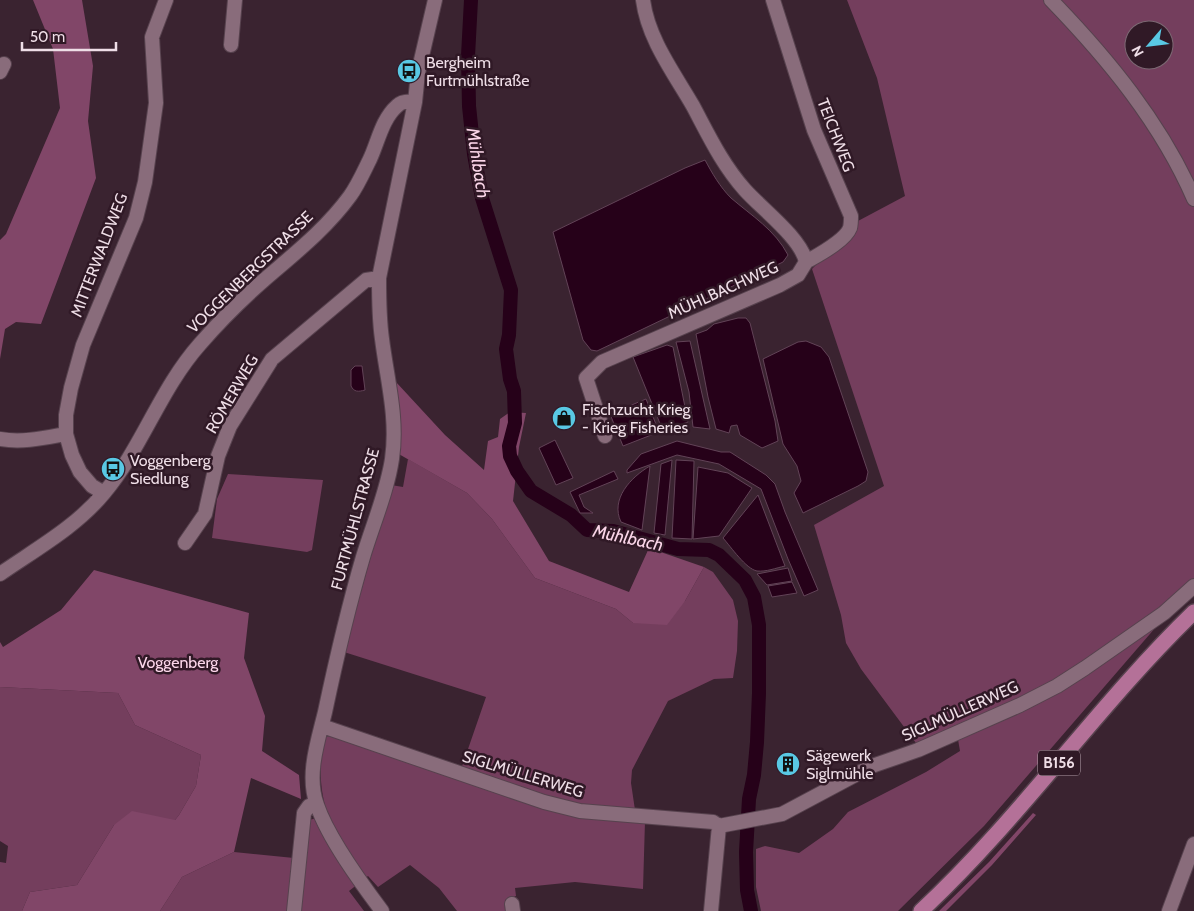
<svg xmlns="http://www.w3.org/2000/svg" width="1194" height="911" viewBox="0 0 1194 911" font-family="Cabin,sans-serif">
  <rect width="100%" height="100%" fill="#3a2330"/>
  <path fill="#743e5d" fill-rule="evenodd" d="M847 0H1194V583L984 826 898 911H761L756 887V849L765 846 799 853 833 829 848 812 926 772 960 751 956 728 916 743 861 669 846 643 841 615 814 525 884 486 812 269 858 221 905 196 877 78ZM1134 30H1164V60H1134Z
    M408 459 467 493 492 519 535 578 616 609 633 623 685 601 704 567 713 572 733 600 738 621 737 651 733 678 714 679 668 701 632 770 631 783 635 810 645 821 643 889 575 882 515 888 516 896 505 900 506 911H457L439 888 410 865 378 887 368 876 349 891 364 911H160L182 877 234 852 304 859 308 820 328 816C318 784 320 765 324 733L458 778 486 697 344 652 391 485 403 487Z
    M228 474 323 480 312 550 307 552 212 538 217 499Z
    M0 687 118 693 135 725 201 755 196 786 179 815 175 820 114 825 77 885 30 892 22 911H0V862L6 863 8 846 0 841Z"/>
  <path fill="#814668" d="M33 0H82L93 66 88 121 96 178 41 324 16 322 5 329 0 359V240L6 234 60 108 53 49Z
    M396 382 445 435 484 470 488 441 498 437 500 419 510 412 526 413 519 447 513 501 549 561 629 592 649 548 704 567 685 601 667 625 633 623 616 609 535 578 492 519 467 493 397 453 401 426Z
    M94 570 249 613 244 658 265 716 262 751 299 775 301 799 251 778 234 852 182 877 160 911H22L30 892 77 885 114 825 132 811 175 820 179 815 196 786 201 755 135 725 118 693 0 687V642L3 647 61 610Z
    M1033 813 1036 815 992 865 946 911H939L989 862Z"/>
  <path fill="#260119" stroke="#624357" d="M705 160C712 173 720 187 731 198 752 216 775 230 788 255L783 262 597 351 591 350 583 340 553 232 685 168Z
    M738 318H746L750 323 775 421 778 441 762 448 740 435 737 425 731 426 729 433 716 429 708 397 696 334 707 330 714 324Z
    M690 341 710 429 693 427 689 392 676 342Z
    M806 341 821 347 829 357 868 472 866 481 858 486 803 513 794 493 801 481 797 466 783 444 763 359 798 342Z
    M667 345 673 347 688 422 663 431 633 357Z
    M355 366H362L365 390C358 392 354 392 351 386V370Z
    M646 399 659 432 623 446 610 414Z
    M555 440 573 478 556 485 539 448Z
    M677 441 721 452H730L766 475 775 484 785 512 818 590 804 596 788 559 761 489 719 464 677 455 627 473V470L641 454Z
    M672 460 665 535 654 533 661 464Z
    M676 460 694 461 692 539 672 538Z
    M650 466 642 530 621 522C610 499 631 477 650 466Z
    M698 467 728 473 752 488 719 536 693 539Z
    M614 471 618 479 579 495 584 507 593 513H580L570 492Z
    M758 495 785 566C776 568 766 572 757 571 746 569 731 547 723 538Z
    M788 568 792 581 767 585 757 574Z
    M792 582 797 593 772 597 768 586Z"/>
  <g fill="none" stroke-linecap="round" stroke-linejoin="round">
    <path stroke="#260119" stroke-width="14" d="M471 0 468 56 469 106 474 154 482 198 511 290 509 335 506 349 510 379 514 391 515 423 509 446 510 456 517 471 531 491 571 515 587 530 613 531 678 549 709 550 719 555 745 580 754 597 759 625V693L757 742 754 775 749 799 746 852 747 890 751 911"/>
    <g stroke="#57424e" stroke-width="16">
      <path id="street" d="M773 0 814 130 851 216C851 219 851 224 850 228 845 241 818 255 806 262
        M1051 0C1108 59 1161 123 1194 199
        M231 45 235 0
        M0 72 4 64
        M605 436 586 378 602 362 780 285 798 275 806 262C801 238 762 209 745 190 722 164 709 136 693 106 674 73 648 39 643 0
        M0 439C22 443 44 438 66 434
        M104 493 92 486 80 472 72 455 66 434V415L71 388 83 345 136 218 145 182 156 103 152 37 166 0
        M185 543 205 514 218 456 230 426 272 359 366 280 379 278
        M0 574C36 549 76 527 104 493 142 448 160 389 200 344 220 321 241 300 264 280 294 254 326 229 350 196 358 185 364 171 370 159 378 142 382 119 397 106 402 101 408 101 415 102
        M322 726 544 802 580 811 713 822 719 826 711 911
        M719 826 782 814 872 766 918 750 1020 705 1057 686 1085 668 1164 613 1194 586
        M512 904 513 911
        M294 911 304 813 309 806 316 804
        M382 911C361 883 328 838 317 805 306 775 318 741 325 712 336 660 348 608 363 557 373 524 387 492 392 459 398 418 387 379 382 339 379 318 379 298 379 278L415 102 418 73 435 0
        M1169 911 1194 844"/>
    </g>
    <g stroke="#57424e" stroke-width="18">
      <path id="primary" d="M921 911C1020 819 1097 706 1194 612"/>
    </g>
    <use href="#street" stroke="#896c7b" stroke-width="14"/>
    <use href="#primary" stroke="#b47198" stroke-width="15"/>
  </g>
  <defs>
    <g id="bus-disc" transform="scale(1.25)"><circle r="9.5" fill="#59c8e4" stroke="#301926"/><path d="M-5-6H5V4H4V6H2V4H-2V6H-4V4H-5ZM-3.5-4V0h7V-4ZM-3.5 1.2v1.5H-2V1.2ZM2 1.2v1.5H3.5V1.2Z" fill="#111"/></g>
    <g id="shop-disc" transform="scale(1.25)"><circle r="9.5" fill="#59c8e4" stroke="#301926"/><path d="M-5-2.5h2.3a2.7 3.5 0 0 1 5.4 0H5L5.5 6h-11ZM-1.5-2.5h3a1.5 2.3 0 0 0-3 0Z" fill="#111"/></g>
    <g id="building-disc" transform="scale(1.25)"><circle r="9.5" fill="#59c8e4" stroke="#301926"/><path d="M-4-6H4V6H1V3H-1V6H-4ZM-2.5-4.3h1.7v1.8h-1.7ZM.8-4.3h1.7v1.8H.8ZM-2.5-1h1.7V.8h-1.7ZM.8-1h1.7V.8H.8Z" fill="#111"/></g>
  </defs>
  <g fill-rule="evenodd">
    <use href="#bus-disc" x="409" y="71"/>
    <use href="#shop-disc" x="564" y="418"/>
    <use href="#bus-disc" x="113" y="469"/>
    <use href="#building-disc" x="788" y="764"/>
  </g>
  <g text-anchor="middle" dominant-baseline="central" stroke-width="5" stroke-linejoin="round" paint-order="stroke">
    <rect fill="#301926" stroke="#b6a3ad" stroke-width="1" x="1038" y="750.5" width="42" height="25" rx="4"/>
    <g font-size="15" font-weight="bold" fill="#efdee7">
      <text x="1059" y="763">B156</text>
    </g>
    <g font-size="16" fill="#efdee7" stroke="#301926" text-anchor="start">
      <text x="426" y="62">Bergheim<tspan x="426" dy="18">Furtmühlstraße</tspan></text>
      <text x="582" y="409">Fischzucht Krieg<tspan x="582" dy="18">- Krieg Fisheries</tspan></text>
      <text x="130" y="460">Voggenberg<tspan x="130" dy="18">Siedlung</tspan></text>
      <text x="806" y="755">Sägewerk<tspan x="806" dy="18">Siglmühle</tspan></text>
    </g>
    <g font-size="16" fill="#efdee7" stroke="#301926">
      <text transform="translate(836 135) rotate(69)">TEICHWEG</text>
      <text transform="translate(99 255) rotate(-69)">MITTERWALDWEG</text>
      <text transform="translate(250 272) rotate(-44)">VOGGENBERGSTRASSE</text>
      <text transform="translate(723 290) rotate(-24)">MÜHLBACHWEG</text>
      <text transform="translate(232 394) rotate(-60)">RÖMERWEG</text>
      <text transform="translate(355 519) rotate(-75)">FURTMÜHLSTRASSE</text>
      <text transform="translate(960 711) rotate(-24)">SIGLMÜLLERWEG</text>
      <text transform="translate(523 774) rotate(17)">SIGLMÜLLERWEG</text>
    </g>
    <g font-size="16" fill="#fdd7eb" stroke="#301926">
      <text x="178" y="662">Voggenberg</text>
    </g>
    <g font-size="18" font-style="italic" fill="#fbd6e9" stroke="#301926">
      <text transform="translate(478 163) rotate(81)">Mühlbach</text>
      <text transform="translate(628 538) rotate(12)">Mühlbach</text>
    </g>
  </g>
  <g transform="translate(1149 45) rotate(242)"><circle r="24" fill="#301926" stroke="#7c6873"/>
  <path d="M0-4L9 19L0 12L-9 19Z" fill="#59c8e4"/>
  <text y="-8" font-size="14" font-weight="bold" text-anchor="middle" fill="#efdee7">N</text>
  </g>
  <path d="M22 42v8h94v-8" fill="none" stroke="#efdee7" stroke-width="2.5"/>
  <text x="30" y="42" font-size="15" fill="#efdee7" stroke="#301926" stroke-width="4" paint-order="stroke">50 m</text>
</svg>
